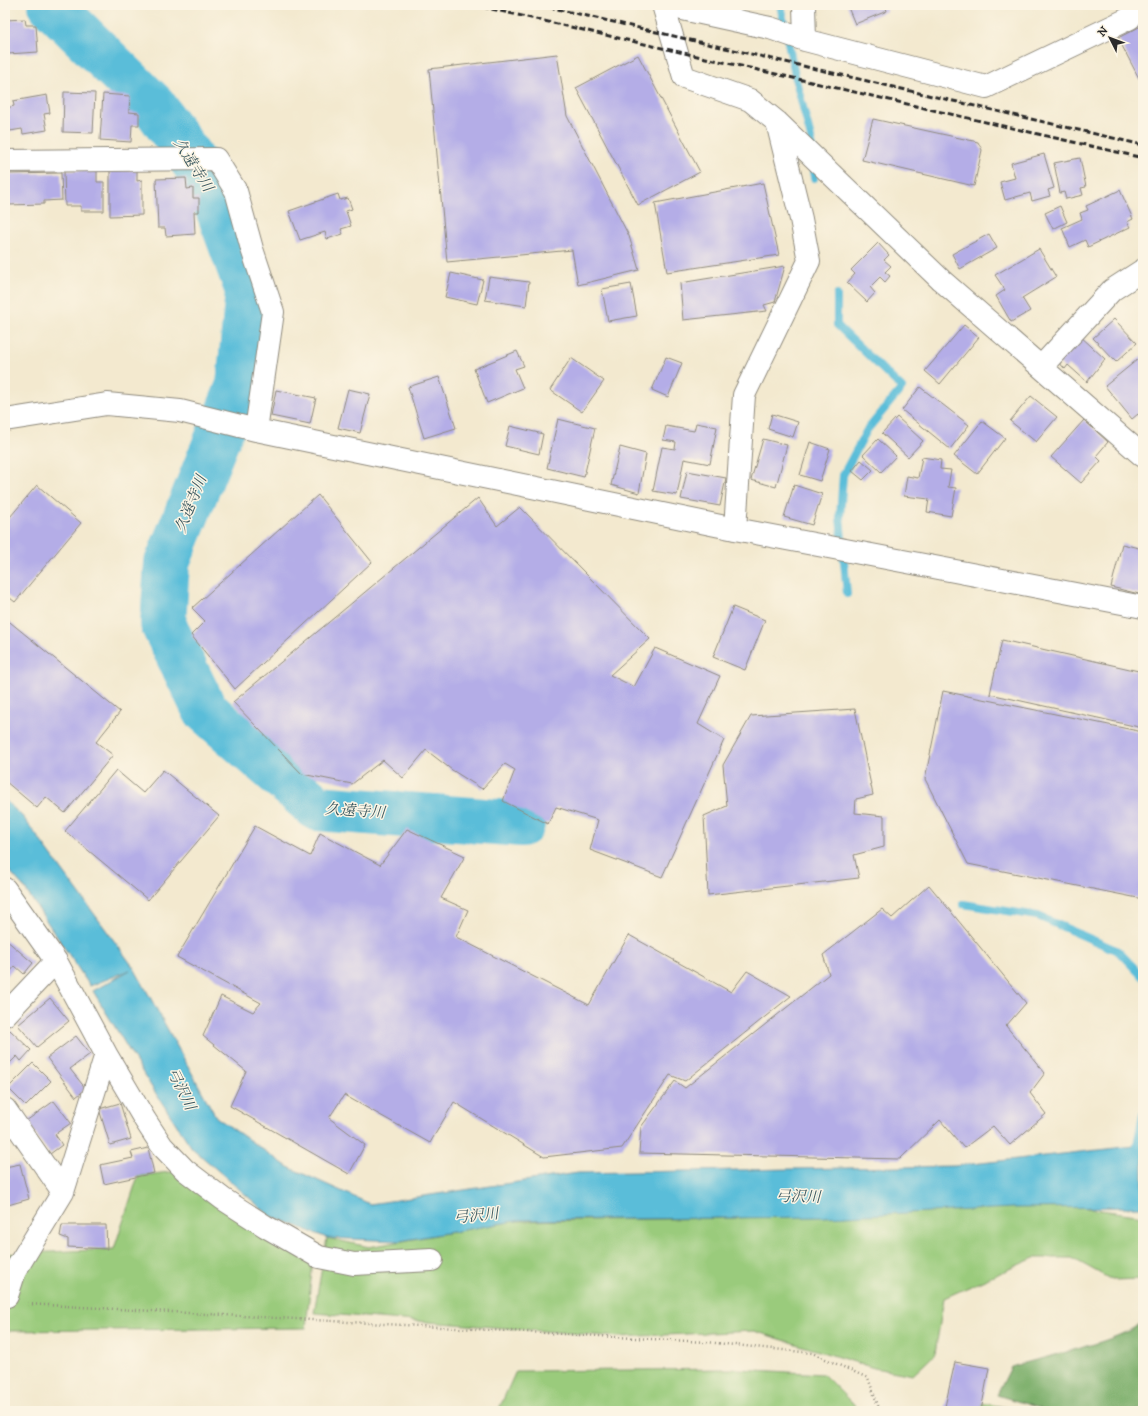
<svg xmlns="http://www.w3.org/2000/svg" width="1148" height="1416" viewBox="0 0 1148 1416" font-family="'IM FELL DW Pica','Noto Serif JP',serif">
  <rect width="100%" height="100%" fill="#fcf5e5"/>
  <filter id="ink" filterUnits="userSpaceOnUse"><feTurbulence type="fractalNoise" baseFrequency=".025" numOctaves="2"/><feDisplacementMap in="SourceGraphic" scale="8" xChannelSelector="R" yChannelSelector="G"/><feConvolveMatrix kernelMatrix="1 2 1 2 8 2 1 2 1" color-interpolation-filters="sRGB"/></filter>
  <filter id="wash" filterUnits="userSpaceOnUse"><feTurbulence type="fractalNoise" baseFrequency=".012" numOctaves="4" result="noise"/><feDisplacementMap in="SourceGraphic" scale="16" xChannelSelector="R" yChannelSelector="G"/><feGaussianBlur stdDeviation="0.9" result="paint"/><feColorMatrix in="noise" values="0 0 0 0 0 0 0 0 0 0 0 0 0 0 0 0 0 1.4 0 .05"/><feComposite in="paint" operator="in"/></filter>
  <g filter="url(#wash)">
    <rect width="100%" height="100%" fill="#f3e9cf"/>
    <path fill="#9acb7b" stroke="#627b53" d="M185 1170 315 1241 306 1328 5 1331V1254L114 1249 138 1176Z
      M1017 1198 1143 1216V1279L1112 1280 1072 1258H1034L944 1298 935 1354 913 1375 874 1368 754 1331 619 1337 314 1313 327 1238 369 1247 514 1221 737 1218Z
      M738 1369 823 1374 854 1405 856 1411H498L516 1371Z
      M982 1403 1027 1411H981Z"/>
    <path fill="#7baf6b" stroke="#536d4b" d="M1143 1321V1409L1134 1411H1049L997 1395 1011 1367C1042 1357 1124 1341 1143 1321Z"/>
    <path fill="#5abdd9" stroke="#427482" d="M5 800 23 817 134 968 216 1117 288 1167 370 1204 578 1173 954 1166 1143 1145V1207L1013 1208 824 1217 521 1220 400 1241 327 1238 269 1215 192 1148 149 1083 93 991 130 970 90 986 23 886 5 866Z"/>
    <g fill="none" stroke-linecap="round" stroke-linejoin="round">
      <path stroke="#5abdd9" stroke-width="8" d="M780 5 797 84 811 138 812 150
        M813 162 814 178
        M837 295V325L902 388 867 430 843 475 840 517 847 594
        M963 904 1038 916 1118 951 1143 977
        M1135 1156 1143 1114"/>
      <path stroke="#5abdd9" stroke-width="46" d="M51 5 154 106 209 184 248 291 239 385 167 563 163 624 205 710 317 808 522 824"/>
    </g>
    <g id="blocks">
      <path fill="#b4ade7" d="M847 5H885L887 11 855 24Z
        M25 19 26 25H36L38 52 8 54V47H5V20Z
        M1143 25V86L1118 38Z
        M557 54 567 116 629 236 639 270 578 285 572 250 447 262 429 69Z
        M638 55 700 172 638 205 576 88Z
        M64 92 95 93 93 133 63 132Z
        M103 94 130 96 129 112 139 113V125H132L131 142 100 140Z
        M47 95 50 113 44 114 47 130 23 134 22 129 10 131 7 108 14 106 13 101Z
        M873 119 978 142 982 150 974 186 862 160Z
        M1044 154 1054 188 1048 190 1050 196 1032 201 1030 193 1005 200 1000 182 1015 178 1011 163Z
        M1080 158 1086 187 1081 188 1083 195 1066 199 1064 192 1060 193 1054 163Z
        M97 170V182H104V211H81V206H65L64 171Z
        M137 170V181L142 180V215L110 216V171Z
        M61 173 62 200 44 201V204L8 205 7 174Z
        M186 178 187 189 193 188V198H199V212H194L195 234 166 236 165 228H158L156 179Z
        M763 183 779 255 667 272 655 203Z
        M1120 190 1133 219 1127 222 1130 227 1088 247 1085 240 1070 247 1062 228 1082 219 1080 213 1088 210 1086 206Z
        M338 194 340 200 348 198 352 209 346 211 351 226 341 229 343 234 327 239 325 232 300 240 289 211Z
        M1060 206 1067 222 1053 229 1045 213Z
        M989 234 997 248 960 269 952 254Z
        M878 243 889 255 884 260 891 266 885 272 890 276 885 282 880 277 870 287 875 293 867 302 847 283 855 274 851 270Z
        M1039 249 1056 277 1022 298 1030 311 1011 322 996 296 1005 290 995 275Z
        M785 266 775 302 764 305 767 311 683 320 680 283Z
        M451 273 483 280 477 304 445 297Z
        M489 277 529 282 526 306 485 300Z
        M631 284 637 316 608 321 602 289Z
        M1114 319 1137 343 1116 362 1093 338Z
        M964 325 979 337 940 384 925 371Z
        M1078 334 1105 359 1087 382 1068 365 1065 369 1056 359Z
        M517 351 524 366 515 369 523 388 487 403 474 369Z
        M1143 355V421L1138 414 1132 419 1105 386Z
        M666 357 682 363 668 397 652 390Z
        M571 358 604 381 582 412 550 390Z
        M439 377 456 428 424 438 408 387Z
        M920 387 969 425 950 449 902 410Z
        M348 389 370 394 360 433 338 428Z
        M276 390 316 398 310 424 271 416Z
        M1031 396 1057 417 1036 442 1010 421Z
        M772 414 798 422 793 437 768 429Z
        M897 417 923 441 908 457 882 433Z
        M558 419 595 428 584 477 547 468Z
        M1084 420 1108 442 1096 456 1101 461 1081 483 1051 457Z
        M982 421 1005 438 977 474 954 456Z
        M696 423 717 427 710 464 684 459 677 495 653 491 662 447 675 449 676 442 663 440 666 426 694 431Z
        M510 426 543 434 539 454 505 446Z
        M763 439 787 445 776 487 751 480Z
        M878 439 896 456 881 472 863 455Z
        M810 442 830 449 820 481 800 475Z
        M620 447 646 454 639 493 611 485Z
        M922 457 941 460 940 469 951 470 948 487 956 488 951 516 927 512 929 499 904 496 907 476 918 478Z
        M861 460 873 470 863 480 852 471Z
        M687 471 726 478 720 506 681 499Z
        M37 485 81 523 15 602 5 594V523Z
        M794 485 822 494 812 525 784 517Z
        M318 495 372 562 235 689 191 635 205 621 192 608Z
        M478 498 497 526 520 507 650 639 610 675 634 687 655 648 720 676 698 724 724 740 662 877 590 850 598 820 556 807 548 824 503 801 515 770 505 764 482 789 452 770 426 750 403 778 383 760 352 784 302 774 233 702Z
        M1122 544 1143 549V595L1111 587Z
        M733 607 765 620 745 670 713 657Z
        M5 618 120 712 96 742 113 755 65 813 46 797 37 808 5 781Z
        M1002 640 1143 672V728L990 694Z
        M943 691 1143 732V899L968 864 925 779Z
        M855 709 873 795 856 799 855 813 884 816V847L854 855 859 878 708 895 704 816 727 806 723 765 751 716Z
        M116 770 143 793 163 770 219 816 148 900 65 831Z
        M255 826 310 856 320 833 380 865 407 829 465 856 441 898 468 910 456 937 589 1005 629 935 731 992 747 971 791 996 685 1081 670 1075 622 1148 544 1157 454 1102 430 1143 344 1095 329 1118 365 1145 349 1174 230 1106 246 1071 203 1036 221 996 253 1012 261 1003 177 957Z
        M929 885 1026 1003 1006 1026 1045 1073 1030 1093 1046 1114 1010 1145 993 1126 964 1148 940 1120 900 1159 639 1153 641 1127 675 1081 685 1088 829 974 823 955 882 909 892 918Z
        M5 939 33 963 24 974 15 966 5 978Z
        M50 998 69 1021 37 1047 18 1025Z
        M10 1030 31 1050 21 1061 17 1056 10 1063 8 1060 5 1062V1034Z
        M76 1036 90 1054 70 1069 86 1089 76 1097 47 1058Z
        M33 1063 51 1081 26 1106 8 1088Z
        M54 1101 71 1123 55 1134 62 1145 50 1154 26 1121Z
        M120 1103 131 1139 110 1145 99 1109Z
        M148 1148 154 1173 104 1184 100 1165 133 1158 131 1152Z
        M20 1164 29 1199 8 1205 5 1194V1167Z
        M62 1225H106L107 1249 68 1247V1239L60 1236Z
        M955 1362 989 1368 981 1411H944Z"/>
    </g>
  </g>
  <g filter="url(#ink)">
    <use href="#blocks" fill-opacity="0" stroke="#8f8a7d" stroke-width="1"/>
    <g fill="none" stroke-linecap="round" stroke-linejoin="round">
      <g stroke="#8f8a7d" stroke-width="24">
        <path id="street" d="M663 5 684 77 750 100 777 122 941 280 1143 456
          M664 5 770 28 805 40 986 87 1130 18 1137 5
          M804 5 805 40
          M5 161 216 159 236 191 252 249 273 312 256 430
          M1042 366 1112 290 1143 270
          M5 420 107 404 180 411 256 430 735 529 1143 607
          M735 529 744 395 809 261 801 219 777 122
          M5 889 56 961 106 1054 63 1192 15 1271 7 1296
          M5 1015 56 961
          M106 1054 145 1120 162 1146 185 1170 223 1199 265 1226 319 1257 354 1264 432 1260
          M5 1109 63 1192"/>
      </g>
      <path stroke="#8f8a7d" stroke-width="2.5" stroke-dasharray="1 3" stroke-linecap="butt" d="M28 1304 706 1342 812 1353 868 1378 880 1411"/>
      <use href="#street" stroke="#fff" stroke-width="22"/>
      <path stroke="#2b2b2b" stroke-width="3" stroke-dasharray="6 3" stroke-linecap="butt" d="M474 5 1143 158
        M540 5 1143 145"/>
    </g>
  </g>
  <g text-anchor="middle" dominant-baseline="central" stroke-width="3" stroke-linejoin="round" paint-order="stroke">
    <g font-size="15" font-style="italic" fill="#39575f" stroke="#fcf5e5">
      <text transform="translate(193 165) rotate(58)">久遠寺川</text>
      <text transform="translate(191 504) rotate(-68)">久遠寺川</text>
      <text transform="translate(355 811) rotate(4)">久遠寺川</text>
      <text transform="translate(181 1089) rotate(64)">弓沢川</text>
      <text transform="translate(798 1197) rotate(1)">弓沢川</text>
      <text transform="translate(476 1216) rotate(-6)">弓沢川</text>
    </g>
  </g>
  <rect width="1148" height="1416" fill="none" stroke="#fcf5e5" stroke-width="20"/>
  <g transform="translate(1110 38) rotate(312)" stroke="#fcf5e5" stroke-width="3" paint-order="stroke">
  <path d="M0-3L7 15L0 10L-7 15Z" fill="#2b2b2b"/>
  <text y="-6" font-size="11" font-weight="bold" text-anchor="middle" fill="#2b2b2b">N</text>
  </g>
</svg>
